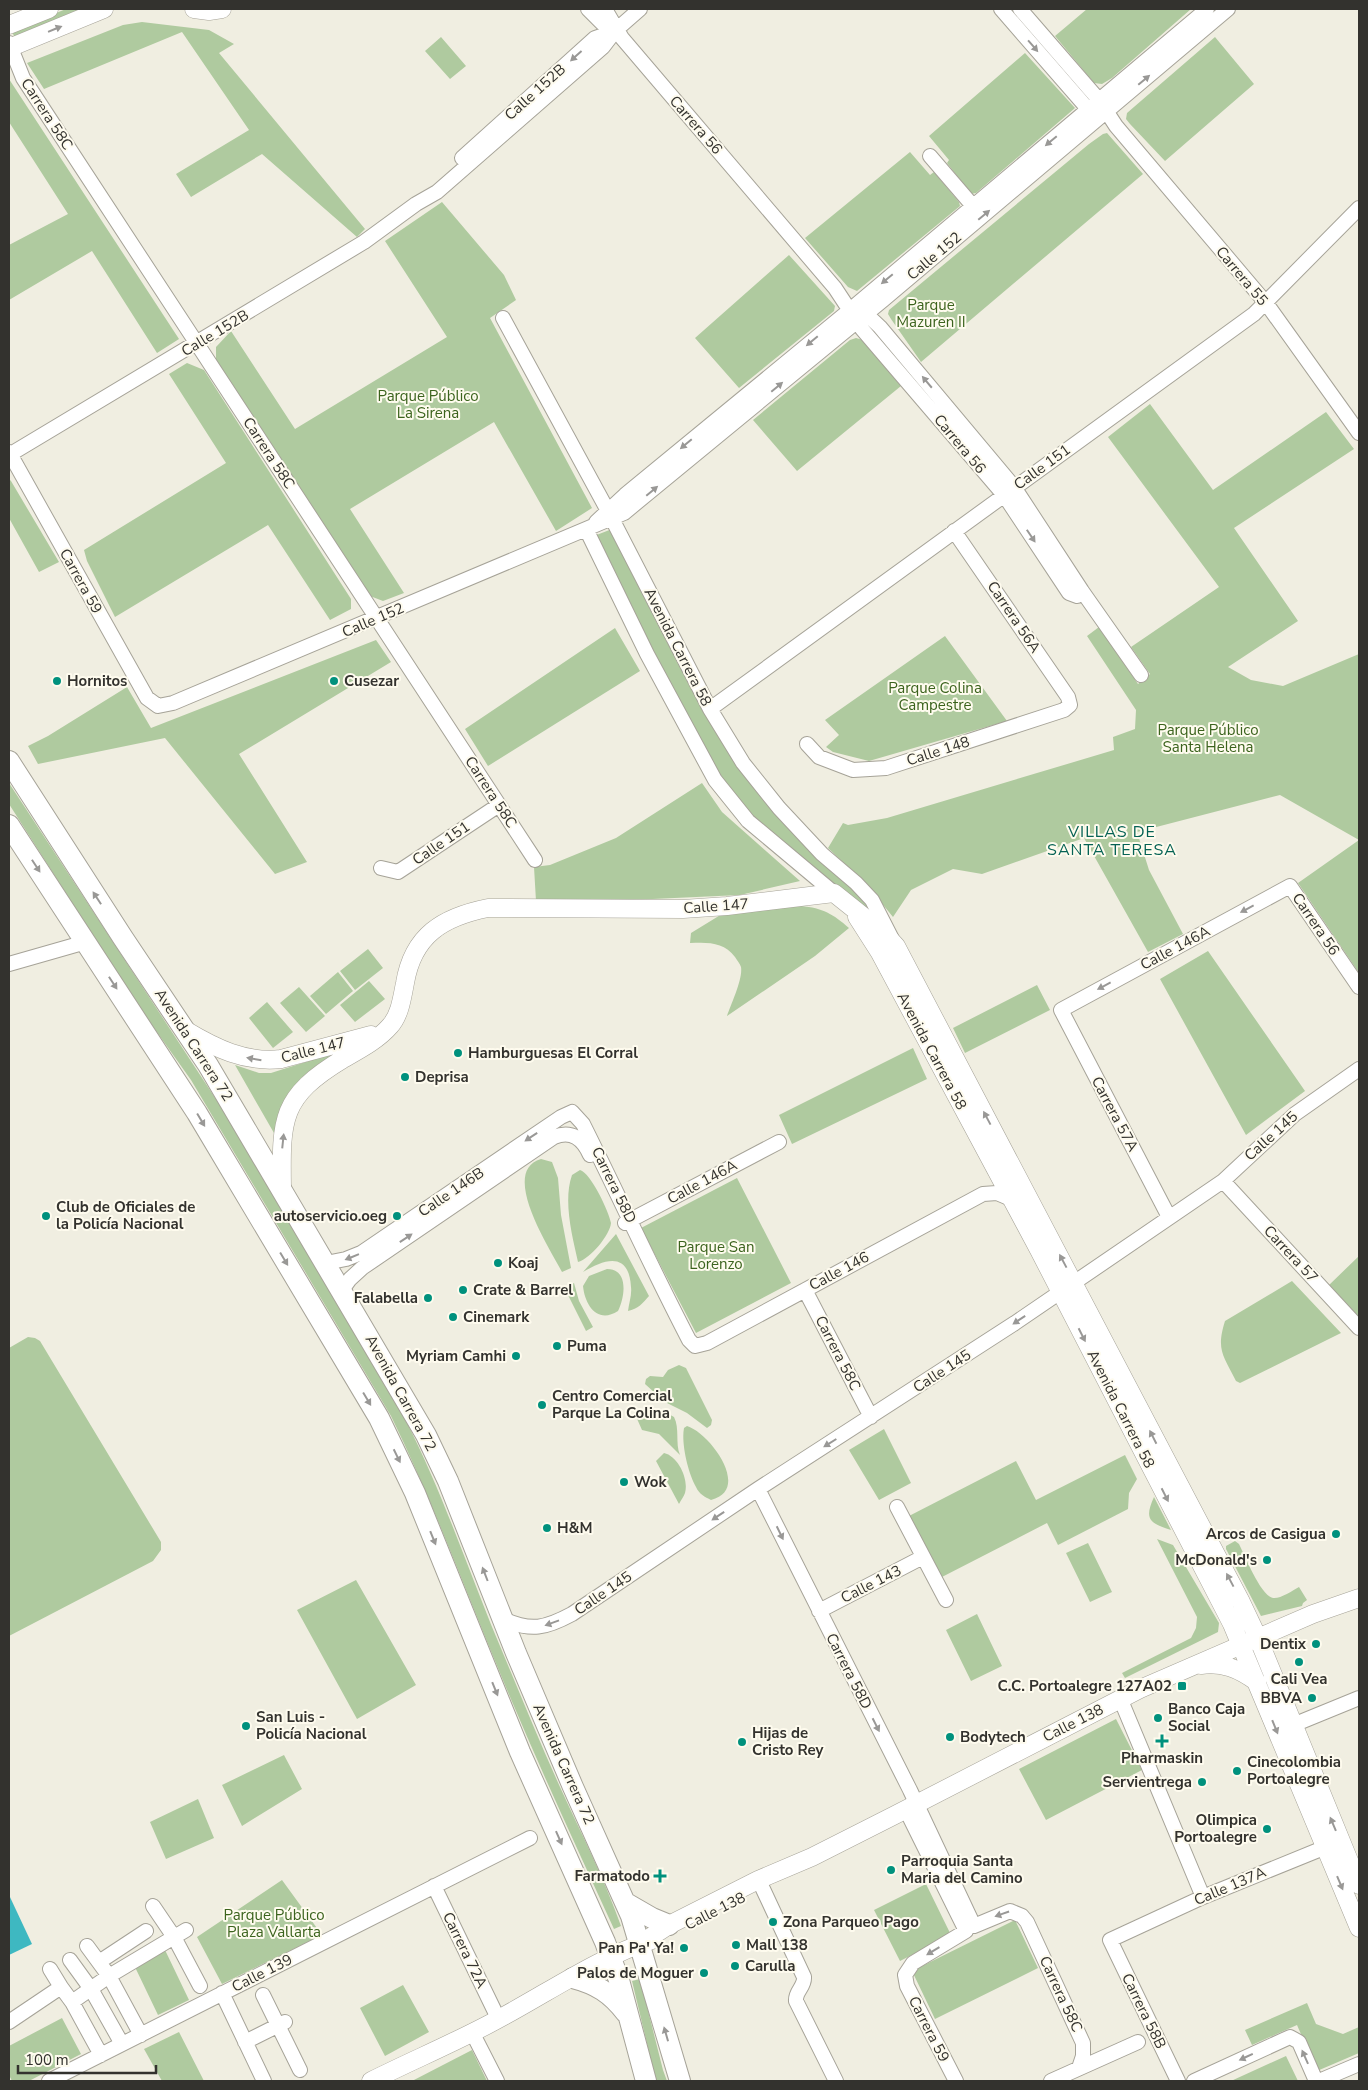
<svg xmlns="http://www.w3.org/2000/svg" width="1368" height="2090" viewBox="0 0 1368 2090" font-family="'Nunito Sans',sans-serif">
  <rect width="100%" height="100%" fill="#f0eee1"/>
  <path fill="#afca9f" d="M66 9H93L15 39 12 31Z
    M1087 9H1191L1112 78 1102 84 1094 83 1055 36Z
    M142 22 209 30 234 44 219 53 365 229 357 237 262 154 191 197 176 174 249 130 182 32 44 89 27 63 123 25Z
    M441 37 466 66 450 79 425 51Z
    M1215 37 1254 84 1165 161 1130 124 1126 119 1127 113Z
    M1025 53 1075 108 976 193 971 194 947 163 949 160 929 136Z
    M9 79 179 339 157 353 92 251 9 300V245L68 214 9 122Z
    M1107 133 1143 174 921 362 891 319 888 314 889 310 1089 144 1103 134Z
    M910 152 930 175 934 172 959 202 960 206 857 291 848 287 805 238Z
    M442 202 504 275 516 300 490 318 592 508 556 531 494 422 350 509 404 593 383 601 370 596 216 361V347L231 331 295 429 447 337 385 241Z
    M789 255 835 306 834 311 739 388 695 338Z
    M856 338 863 340 901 386 797 471 753 420 850 340Z
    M187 363 204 370 351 599V609L330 620 268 525 115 617 87 561 84 550 226 463 169 374Z
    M1150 404 1213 490 1326 412 1354 449 1234 528 1298 621 1228 667 1251 680 1283 686 1359 654V973L1298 883 1359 840 1280 795 1137 832 1149 870 1183 934 1148 952 1084 838 982 874 953 869 911 890 893 917 866 884 828 848 843 823 848 825 887 818 1114 750 1113 737 1135 729 1136 710 1087 636 1099 627 1138 684 1150 674 1131 647 1219 587 1108 437Z
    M9 479 11 481 59 562 39 572 9 518Z
    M612 529 709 714 833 869 870 907 879 922 761 826 717 773 594 536Z
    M615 628 640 671 488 766 465 729Z
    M945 636 1007 721 869 761 833 752 826 747 839 735 825 720Z
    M376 640 391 662 239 754 307 862 275 874 165 738 38 764 28 746 48 736 127 687 151 728Z
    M9 783 225 1113 406 1421C445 1497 471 1579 505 1658 523 1701 541 1745 560 1787 581 1833 604 1878 621 1926L614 1929C575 1844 536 1760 500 1673 464 1587 432 1500 391 1416L191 1080 134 1000 9 804Z
    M702 783 722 812 800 881 740 895 631 900 536 901 534 867 550 865 616 838Z
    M801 906C823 908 833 914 849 928L815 956 727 1016C731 1004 743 979 741 967 740 964 737 960 735 957 724 942 708 942 690 943L691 933 722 914Z
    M368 949 383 968 355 990 340 971Z
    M1208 951 1305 1091 1246 1135 1160 979Z
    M338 972 353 991 326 1014 310 996Z
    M369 981 385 999 355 1022 340 1005Z
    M1037 985 1050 1010 965 1053 953 1028Z
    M299 987 325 1016 306 1032 280 1003Z
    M267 1002 293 1032 273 1048 249 1018Z
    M353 1047 301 1078 290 1093 278 1140 235 1065 259 1073H271Z
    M913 1048 927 1079 792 1144 779 1115Z
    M541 1159 552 1162 558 1178 561 1215 571 1268 562 1272C550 1249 499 1171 541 1159Z
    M580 1170C591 1173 609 1212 611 1223 610 1235 590 1259 578 1262 572 1235 563 1201 572 1175Z
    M737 1178 791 1283 696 1333 641 1228Z
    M616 1234 649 1296C643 1303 638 1309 628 1311 629 1303 632 1295 631 1287 629 1252 606 1258 583 1272Z
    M1359 1256V1320L1328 1286Z
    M607 1269C629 1269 625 1297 618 1311 598 1324 585 1306 583 1286L589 1276Z
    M1292 1281 1341 1333 1240 1383 1236 1381C1223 1355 1216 1350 1225 1321Z
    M574 1283 579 1301 593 1327 586 1331 565 1289Z
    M28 1337 35 1338 40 1341 161 1542V1550L153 1561 9 1636V1348Z
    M679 1365 686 1368 712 1420 711 1425 707 1428 687 1413 665 1402 645 1384 646 1379 650 1376 663 1377 668 1370Z
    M654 1411 665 1412 674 1417C680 1429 675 1443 680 1455L659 1434 642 1430 634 1412Z
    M687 1426C710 1433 752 1490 711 1500 705 1497 699 1494 696 1487 688 1473 681 1443 684 1428Z
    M884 1429 911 1483 879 1500 849 1450Z
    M664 1453C678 1456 689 1479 685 1493 684 1496 681 1500 679 1504L656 1461Z
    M1125 1455 1137 1479 1129 1493 1128 1509 1058 1545 1047 1523 940 1578 909 1516 1016 1461 1036 1500Z
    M1154 1497 1171 1530C1149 1523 1144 1519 1154 1497Z
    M1157 1539 1173 1545 1219 1623 1218 1632 1125 1678 1122 1673 1191 1638 1196 1628 1197 1617Z
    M1235 1541 1239 1544C1245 1556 1261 1596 1273 1598 1280 1599 1292 1591 1299 1587L1307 1600 1303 1603 1302 1606 1261 1616 1226 1549V1546Z
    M1088 1543 1112 1592 1090 1602 1066 1553Z
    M356 1580 416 1685 357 1719 297 1610Z
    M977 1614 1002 1666 971 1681 946 1630Z
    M1116 1719 1142 1770 1046 1820 1019 1769Z
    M284 1755 302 1789 242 1826 222 1785Z
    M198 1799 214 1838 166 1859 150 1822Z
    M282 1880 322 1935 222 1984 197 1937Z
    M926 1884 951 1935 900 1961 874 1910Z
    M1015 1920 1038 1968 935 2019 912 1971Z
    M165 1950 189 2000 158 2015 134 1965Z
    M640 1979 663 2070 667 2081H656L632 1981Z
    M403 1985 429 2032 385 2056 360 2008Z
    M1307 2003 1316 2024 1343 2034 1359 2027V2053L1317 2071 1297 2025 1252 2045 1245 2030Z
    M62 2018 81 2054 29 2081H12L9 2075V2046Z
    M179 2032 204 2081H162L144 2049Z
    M472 2050 487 2081H412Z
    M1286 2056 1298 2081H1231Z"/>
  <path fill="#3eb8c1" d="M9 1895 32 1944 9 1955Z"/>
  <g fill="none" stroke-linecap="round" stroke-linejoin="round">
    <g stroke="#a6a398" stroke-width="16">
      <path id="minor" d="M588 9 602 23 616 30
        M605 9 622 38 835 288 862 329 1004 495 1069 593 1077 596 1082 591
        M1001 9 1088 109 1096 114
        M1020 9 1099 100 1116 126 1266 303 1359 433
        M9 43 23 78 535 860
        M930 156 973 206
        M462 158 595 38 615 31
        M861 309 880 327 1014 487 1082 591 1141 675
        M503 318 608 511 710 709 743 763 779 808 822 854 856 883 872 900 892 939
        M9 452 147 698 158 706 173 703 624 513 883 300 1228 9
        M9 455 364 242 416 204 437 192 603 47 616 30 640 9
        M596 522 625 495 850 310 1207 9
        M587 531 647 654 715 780 748 821 834 893
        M710 709 1254 314 1359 208
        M807 744 819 757 853 770 886 768 1064 710 1070 705 1068 697 954 531
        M381 868 398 872 499 805
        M9 964 86 942
        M1223 1181 1359 1328
        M1169 1217 1061 1010 1290 886 1359 987
        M625 1223 779 1142
        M326 1263 346 1259 361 1253 561 1117 572 1112 583 1124C619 1196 652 1269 689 1340L695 1346 707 1343 983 1194 997 1193 1011 1199
        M342 1290 350 1279 362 1268 554 1137C572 1130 583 1139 590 1155
        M805 1290 871 1417
        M758 1489 910 1790 974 1926 1010 1911 1022 1916 1027 1922 1083 2043V2056L1079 2068
        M897 1507 946 1600
        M819 1611 923 1557
        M503 1619C531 1632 546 1628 572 1614L758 1489 1015 1323 1223 1181 1295 1114 1359 1069
        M1120 1698 1203 1897
        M1293 1725 1359 1698
        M906 1810 966 1931 913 1963 905 1975 907 1986 956 2081
        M434 1886 496 2014
        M762 1887 804 1977C805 1987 795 1991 796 2001L836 2081
        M153 1906 174 1937 200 1986
        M87 1946 109 1976 141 2035
        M70 1960 91 1989 122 2044
        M99 1962 146 1931
        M50 1969 61 1987
        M222 1993 264 2081
        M263 1995 300 2070
        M9 2022 61 1987 72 2002
        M472 2032 497 2081
        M245 2042 285 2022
        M101 2055 72 2002 109 1976 186 1930
        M49 2081 530 1838
        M1051 2081 1138 2042
        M1178 2081 1110 1940 1203 1897 1326 1847 1333 1849
        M1194 2081 1290 2037 1299 2042 1316 2081
        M1319 2081 1359 2064"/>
    </g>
    <g stroke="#a6a398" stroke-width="19">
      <path id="major" d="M194 9 209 11 222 9
        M9 25 49 9
        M9 48 104 9
        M857 917 880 953 1039 1250 1232 1624 1359 1928
        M185 1030C215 1048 245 1063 281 1059L371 1035
        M282 1189C281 1119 280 1097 343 1059 359 1050 378 1040 390 1026 400 1015 402 998 405 983 413 935 443 917 488 908L683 909 727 906 834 893 884 933 896 946 1241 1602 1258 1638 1359 1885
        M1201 1665C1223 1662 1239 1669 1257 1682
        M640 1944 669 1925 758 1880 812 1857 895 1815 1140 1689 1313 1614 1359 1598
        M371 2081C415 2059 461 2040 504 2016 552 1990 600 1957 652 1940"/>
    </g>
    <g stroke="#a6a398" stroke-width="22">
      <path id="highway" d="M9 761 123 938 208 1065 426 1435 448 1481 516 1653 573 1787 631 1916 680 2081
        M9 825 197 1113 379 1418 415 1493 520 1752 605 1942 619 1980 646 2081
        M626 1903 652 1918 669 1925
        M573 1978C596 1984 611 1993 626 2013"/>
    </g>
    <use href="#minor" stroke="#fff" stroke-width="14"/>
    <use href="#major" stroke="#fff" stroke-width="18"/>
    <use href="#highway" stroke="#fff" stroke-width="20"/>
  </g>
  <defs><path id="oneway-solid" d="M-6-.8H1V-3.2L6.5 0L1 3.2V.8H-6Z" transform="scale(1.25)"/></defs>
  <g fill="#999896">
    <use href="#oneway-solid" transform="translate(55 29) rotate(-22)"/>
    <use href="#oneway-solid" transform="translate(1033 46) rotate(49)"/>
    <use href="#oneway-solid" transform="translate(576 56) rotate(138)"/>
    <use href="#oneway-solid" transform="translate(1144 80) rotate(-40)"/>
    <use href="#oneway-solid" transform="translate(1051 141) rotate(140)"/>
    <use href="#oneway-solid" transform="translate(984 215) rotate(-40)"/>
    <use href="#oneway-solid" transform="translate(887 279) rotate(140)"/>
    <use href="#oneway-solid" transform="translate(812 341) rotate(140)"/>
    <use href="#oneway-solid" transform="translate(927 382) rotate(-130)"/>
    <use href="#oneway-solid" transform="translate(777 387) rotate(-40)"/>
    <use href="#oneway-solid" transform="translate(686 444) rotate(140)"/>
    <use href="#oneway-solid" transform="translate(652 491) rotate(-40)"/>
    <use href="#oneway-solid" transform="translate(1031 536) rotate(56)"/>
    <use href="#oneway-solid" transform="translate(36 866) rotate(57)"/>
    <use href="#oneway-solid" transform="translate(97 898) rotate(-123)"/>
    <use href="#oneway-solid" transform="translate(1247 909) rotate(152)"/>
    <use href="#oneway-solid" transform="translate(113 983) rotate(57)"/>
    <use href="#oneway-solid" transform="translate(1104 986) rotate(152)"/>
    <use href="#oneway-solid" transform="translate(254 1059) rotate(-170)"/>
    <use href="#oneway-solid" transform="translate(987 1118) rotate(-118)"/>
    <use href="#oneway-solid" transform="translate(201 1120) rotate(59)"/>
    <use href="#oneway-solid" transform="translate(531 1137) rotate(146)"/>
    <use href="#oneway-solid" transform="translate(283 1141) rotate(-84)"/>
    <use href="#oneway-solid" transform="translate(406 1238) rotate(-34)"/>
    <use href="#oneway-solid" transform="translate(352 1257) rotate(158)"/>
    <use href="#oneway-solid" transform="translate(284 1259) rotate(59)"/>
    <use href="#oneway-solid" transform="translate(1063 1261) rotate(-118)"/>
    <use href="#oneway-solid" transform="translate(1019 1320) rotate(146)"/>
    <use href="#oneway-solid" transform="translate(1082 1335) rotate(63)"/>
    <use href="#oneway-solid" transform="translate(367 1399) rotate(59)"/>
    <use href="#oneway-solid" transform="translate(1153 1437) rotate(-117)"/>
    <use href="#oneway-solid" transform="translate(830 1443) rotate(148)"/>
    <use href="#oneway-solid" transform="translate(397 1456) rotate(64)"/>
    <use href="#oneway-solid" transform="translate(1165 1495) rotate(63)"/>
    <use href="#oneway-solid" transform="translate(718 1516) rotate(146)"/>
    <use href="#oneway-solid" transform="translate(780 1533) rotate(64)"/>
    <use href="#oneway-solid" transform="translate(433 1538) rotate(68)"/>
    <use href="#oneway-solid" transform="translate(485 1574) rotate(-111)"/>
    <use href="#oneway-solid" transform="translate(1230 1580) rotate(-118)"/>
    <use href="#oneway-solid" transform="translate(552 1623) rotate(160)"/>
    <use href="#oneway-solid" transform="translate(495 1689) rotate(68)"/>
    <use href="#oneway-solid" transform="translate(876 1725) rotate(63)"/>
    <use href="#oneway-solid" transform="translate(1275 1727) rotate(68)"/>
    <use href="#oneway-solid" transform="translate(1333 1824) rotate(-113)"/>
    <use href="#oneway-solid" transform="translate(559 1838) rotate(66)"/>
    <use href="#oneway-solid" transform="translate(1340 1883) rotate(67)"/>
    <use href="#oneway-solid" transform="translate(1002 1914) rotate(161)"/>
    <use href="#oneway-solid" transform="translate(933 1951) rotate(149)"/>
    <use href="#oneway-solid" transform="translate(666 2034) rotate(-106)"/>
    <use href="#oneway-solid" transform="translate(1246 2057) rotate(155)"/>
    <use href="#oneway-solid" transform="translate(1305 2057) rotate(-114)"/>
  </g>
  <g fill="#00917d" stroke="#fefbee" stroke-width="2">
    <circle cx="57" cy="681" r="5"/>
    <circle cx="334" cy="681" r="5"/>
    <circle cx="458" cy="1053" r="5"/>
    <circle cx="405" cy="1077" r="5"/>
    <circle cx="46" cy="1216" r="5"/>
    <circle cx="397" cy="1216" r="5"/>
    <circle cx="498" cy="1263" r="5"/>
    <circle cx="463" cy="1290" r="5"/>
    <circle cx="428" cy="1298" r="5"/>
    <circle cx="453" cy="1317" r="5"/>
    <circle cx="557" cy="1346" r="5"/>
    <circle cx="516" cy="1356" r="5"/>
    <circle cx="542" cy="1405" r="5"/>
    <circle cx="624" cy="1482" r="5"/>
    <circle cx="547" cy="1528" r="5"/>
    <circle cx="1336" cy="1534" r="5"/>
    <circle cx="1267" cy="1560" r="5"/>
    <circle cx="1316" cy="1644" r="5"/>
    <circle cx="1299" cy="1662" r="5"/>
    <rect x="1177" y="1681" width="10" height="10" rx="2.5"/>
    <circle cx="1312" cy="1698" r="5"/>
    <circle cx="1158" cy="1718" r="5"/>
    <circle cx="246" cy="1726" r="5"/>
    <circle cx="950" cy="1737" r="5"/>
    <path d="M1159.5 1733.5h5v5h5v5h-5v5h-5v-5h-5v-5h5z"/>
    <circle cx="742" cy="1742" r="5"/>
    <circle cx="1237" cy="1771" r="5"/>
    <circle cx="1202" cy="1782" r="5"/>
    <circle cx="1267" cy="1829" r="5"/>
    <circle cx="891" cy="1870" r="5"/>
    <path d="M657.5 1868.5h5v5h5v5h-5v5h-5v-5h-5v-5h5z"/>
    <circle cx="773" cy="1922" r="5"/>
    <circle cx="736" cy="1945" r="5"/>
    <circle cx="684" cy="1948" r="5"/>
    <circle cx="735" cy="1966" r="5"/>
    <circle cx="704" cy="1973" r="5"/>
  </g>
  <g text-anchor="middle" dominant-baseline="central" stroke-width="4" stroke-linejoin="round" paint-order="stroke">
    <g font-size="15" fill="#33322e" stroke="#fefbee">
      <text transform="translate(535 92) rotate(-42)">Calle 152B</text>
      <text transform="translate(47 114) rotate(57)">Carrera 58C</text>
      <text transform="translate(696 125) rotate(49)">Carrera 56</text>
      <text transform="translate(934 256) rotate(-40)">Calle 152</text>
      <text transform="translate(1242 276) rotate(50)">Carrera 55</text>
      <text transform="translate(215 333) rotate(-31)">Calle 152B</text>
      <text transform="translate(960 444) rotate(50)">Carrera 56</text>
      <text transform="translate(269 453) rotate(57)">Carrera 58C</text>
      <text transform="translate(1042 467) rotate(-36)">Calle 151</text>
      <text transform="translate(81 581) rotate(61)">Carrera 59</text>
      <text transform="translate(1014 617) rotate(56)">Carrera 56A</text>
      <text transform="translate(373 620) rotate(-23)">Calle 152</text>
      <text transform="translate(678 647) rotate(63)">Avenida Carrera 58</text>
      <text transform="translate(938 751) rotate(-18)">Calle 148</text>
      <text transform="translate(491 792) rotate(57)">Carrera 58C</text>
      <text transform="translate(441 843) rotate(-34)">Calle 151</text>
      <text transform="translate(716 906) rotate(-4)">Calle 147</text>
      <text transform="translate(1316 924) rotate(56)">Carrera 56</text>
      <text transform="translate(1175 948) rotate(-28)">Calle 146A</text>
      <text transform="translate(194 1045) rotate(57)">Avenida Carrera 72</text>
      <text transform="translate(313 1050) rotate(-14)">Calle 147</text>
      <text transform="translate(932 1051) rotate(62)">Avenida Carrera 58</text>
      <text transform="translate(1115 1114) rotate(62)">Carrera 57A</text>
      <text transform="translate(1271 1136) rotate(-42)">Calle 145</text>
      <text transform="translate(702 1182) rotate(-28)">Calle 146A</text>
      <text transform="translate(614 1185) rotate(64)">Carrera 58D</text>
      <text transform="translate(451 1192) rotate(-34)">Calle 146B</text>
      <text transform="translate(1291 1254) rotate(47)">Carrera 57</text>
      <text transform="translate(839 1271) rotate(-28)">Calle 146</text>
      <text transform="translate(838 1353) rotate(63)">Carrera 58C</text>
      <text transform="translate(942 1371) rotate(-33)">Calle 145</text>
      <text transform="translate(401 1393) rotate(61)">Avenida Carrera 72</text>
      <text transform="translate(1121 1409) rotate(63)">Avenida Carrera 58</text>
      <text transform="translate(871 1584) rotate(-27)">Calle 143</text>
      <text transform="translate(603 1593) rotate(-34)">Calle 145</text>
      <text transform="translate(849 1671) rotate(63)">Carrera 58D</text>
      <text transform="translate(1073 1723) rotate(-27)">Calle 138</text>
      <text transform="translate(564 1764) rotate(66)">Avenida Carrera 72</text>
      <text transform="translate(1230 1886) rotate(-23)">Calle 137A</text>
      <text transform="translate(715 1911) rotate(-27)">Calle 138</text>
      <text transform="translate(465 1950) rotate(64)">Carrera 72A</text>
      <text transform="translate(262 1973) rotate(-27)">Calle 139</text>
      <text transform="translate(1061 1994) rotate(65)">Carrera 58C</text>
      <text transform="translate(1144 2011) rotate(64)">Carrera 58B</text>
      <text transform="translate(929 2029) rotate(63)">Carrera 59</text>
    </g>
    <g font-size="15" fill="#3b631d" stroke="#fefbee">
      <text x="931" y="305">Parque<tspan x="931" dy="17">Mazuren II</tspan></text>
      <text x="428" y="396">Parque Público<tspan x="428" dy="17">La Sirena</tspan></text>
      <text x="935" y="688">Parque Colina<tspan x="935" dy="17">Campestre</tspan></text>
      <text x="1208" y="730">Parque Público<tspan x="1208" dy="17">Santa Helena</tspan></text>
      <text x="716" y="1247">Parque San<tspan x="716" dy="17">Lorenzo</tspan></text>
      <text x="274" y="1915">Parque Público<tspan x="274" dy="17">Plaza Vallarta</tspan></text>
    </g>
    <g font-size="15" font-weight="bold" fill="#33322e" stroke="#fefbee" text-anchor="start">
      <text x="67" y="681">Hornitos</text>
      <text x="344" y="681">Cusezar</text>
      <text x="468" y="1053">Hamburguesas El Corral</text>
      <text x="415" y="1077">Deprisa</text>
      <text x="56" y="1207">Club de Oficiales de<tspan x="56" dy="17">la Policía Nacional</tspan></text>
      <text x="387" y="1216" text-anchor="end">autoservicio.oeg</text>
      <text x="508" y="1263">Koaj</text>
      <text x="473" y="1290">Crate &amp; Barrel</text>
      <text x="418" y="1298" text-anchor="end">Falabella</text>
      <text x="463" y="1317">Cinemark</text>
      <text x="567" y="1346">Puma</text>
      <text x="506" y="1356" text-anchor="end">Myriam Camhi</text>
      <text x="552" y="1396">Centro Comercial<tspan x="552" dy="17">Parque La Colina</tspan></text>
      <text x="634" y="1482">Wok</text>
      <text x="557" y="1528">H&amp;M</text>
      <text x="1326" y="1534" text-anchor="end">Arcos de Casigua</text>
      <text x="1257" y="1560" text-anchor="end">McDonald's</text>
      <text x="1306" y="1644" text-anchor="end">Dentix</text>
      <text x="1299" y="1679" text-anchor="middle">Cali Vea</text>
      <text x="1172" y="1686" text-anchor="end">C.C. Portoalegre 127A02</text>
      <text x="1302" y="1698" text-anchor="end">BBVA</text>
      <text x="1168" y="1709">Banco Caja<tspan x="1168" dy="17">Social</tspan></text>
      <text x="256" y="1717">San Luis -<tspan x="256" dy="17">Policía Nacional</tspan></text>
      <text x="752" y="1733">Hijas de<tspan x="752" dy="17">Cristo Rey</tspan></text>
      <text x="960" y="1737">Bodytech</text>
      <text x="1162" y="1758" text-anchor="middle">Pharmaskin</text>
      <text x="1247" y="1762">Cinecolombia<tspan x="1247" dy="17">Portoalegre</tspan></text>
      <text x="1192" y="1782" text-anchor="end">Servientrega</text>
      <text x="1257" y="1820" text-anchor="end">Olimpica<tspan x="1257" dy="17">Portoalegre</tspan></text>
      <text x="901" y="1861">Parroquia Santa<tspan x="901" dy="17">Maria del Camino</tspan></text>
      <text x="650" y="1876" text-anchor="end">Farmatodo</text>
      <text x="783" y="1922">Zona Parqueo Pago</text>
      <text x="746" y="1945">Mall 138</text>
      <text x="674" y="1948" text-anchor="end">Pan Pa' Ya!</text>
      <text x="745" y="1966">Carulla</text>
      <text x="694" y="1973" text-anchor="end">Palos de Moguer</text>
    </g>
    <g font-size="16" letter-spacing="1" fill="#056254" stroke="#fefbee">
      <text x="1112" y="832">VILLAS DE<tspan x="1112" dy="18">SANTA TERESA</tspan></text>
    </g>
  </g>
  <rect width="1368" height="2090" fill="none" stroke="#33322e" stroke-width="20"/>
  <path d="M18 2065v8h138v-8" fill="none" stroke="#33322e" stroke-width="2.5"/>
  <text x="25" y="2065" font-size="15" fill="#33322e" stroke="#fefbee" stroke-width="4" paint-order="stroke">100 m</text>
</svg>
